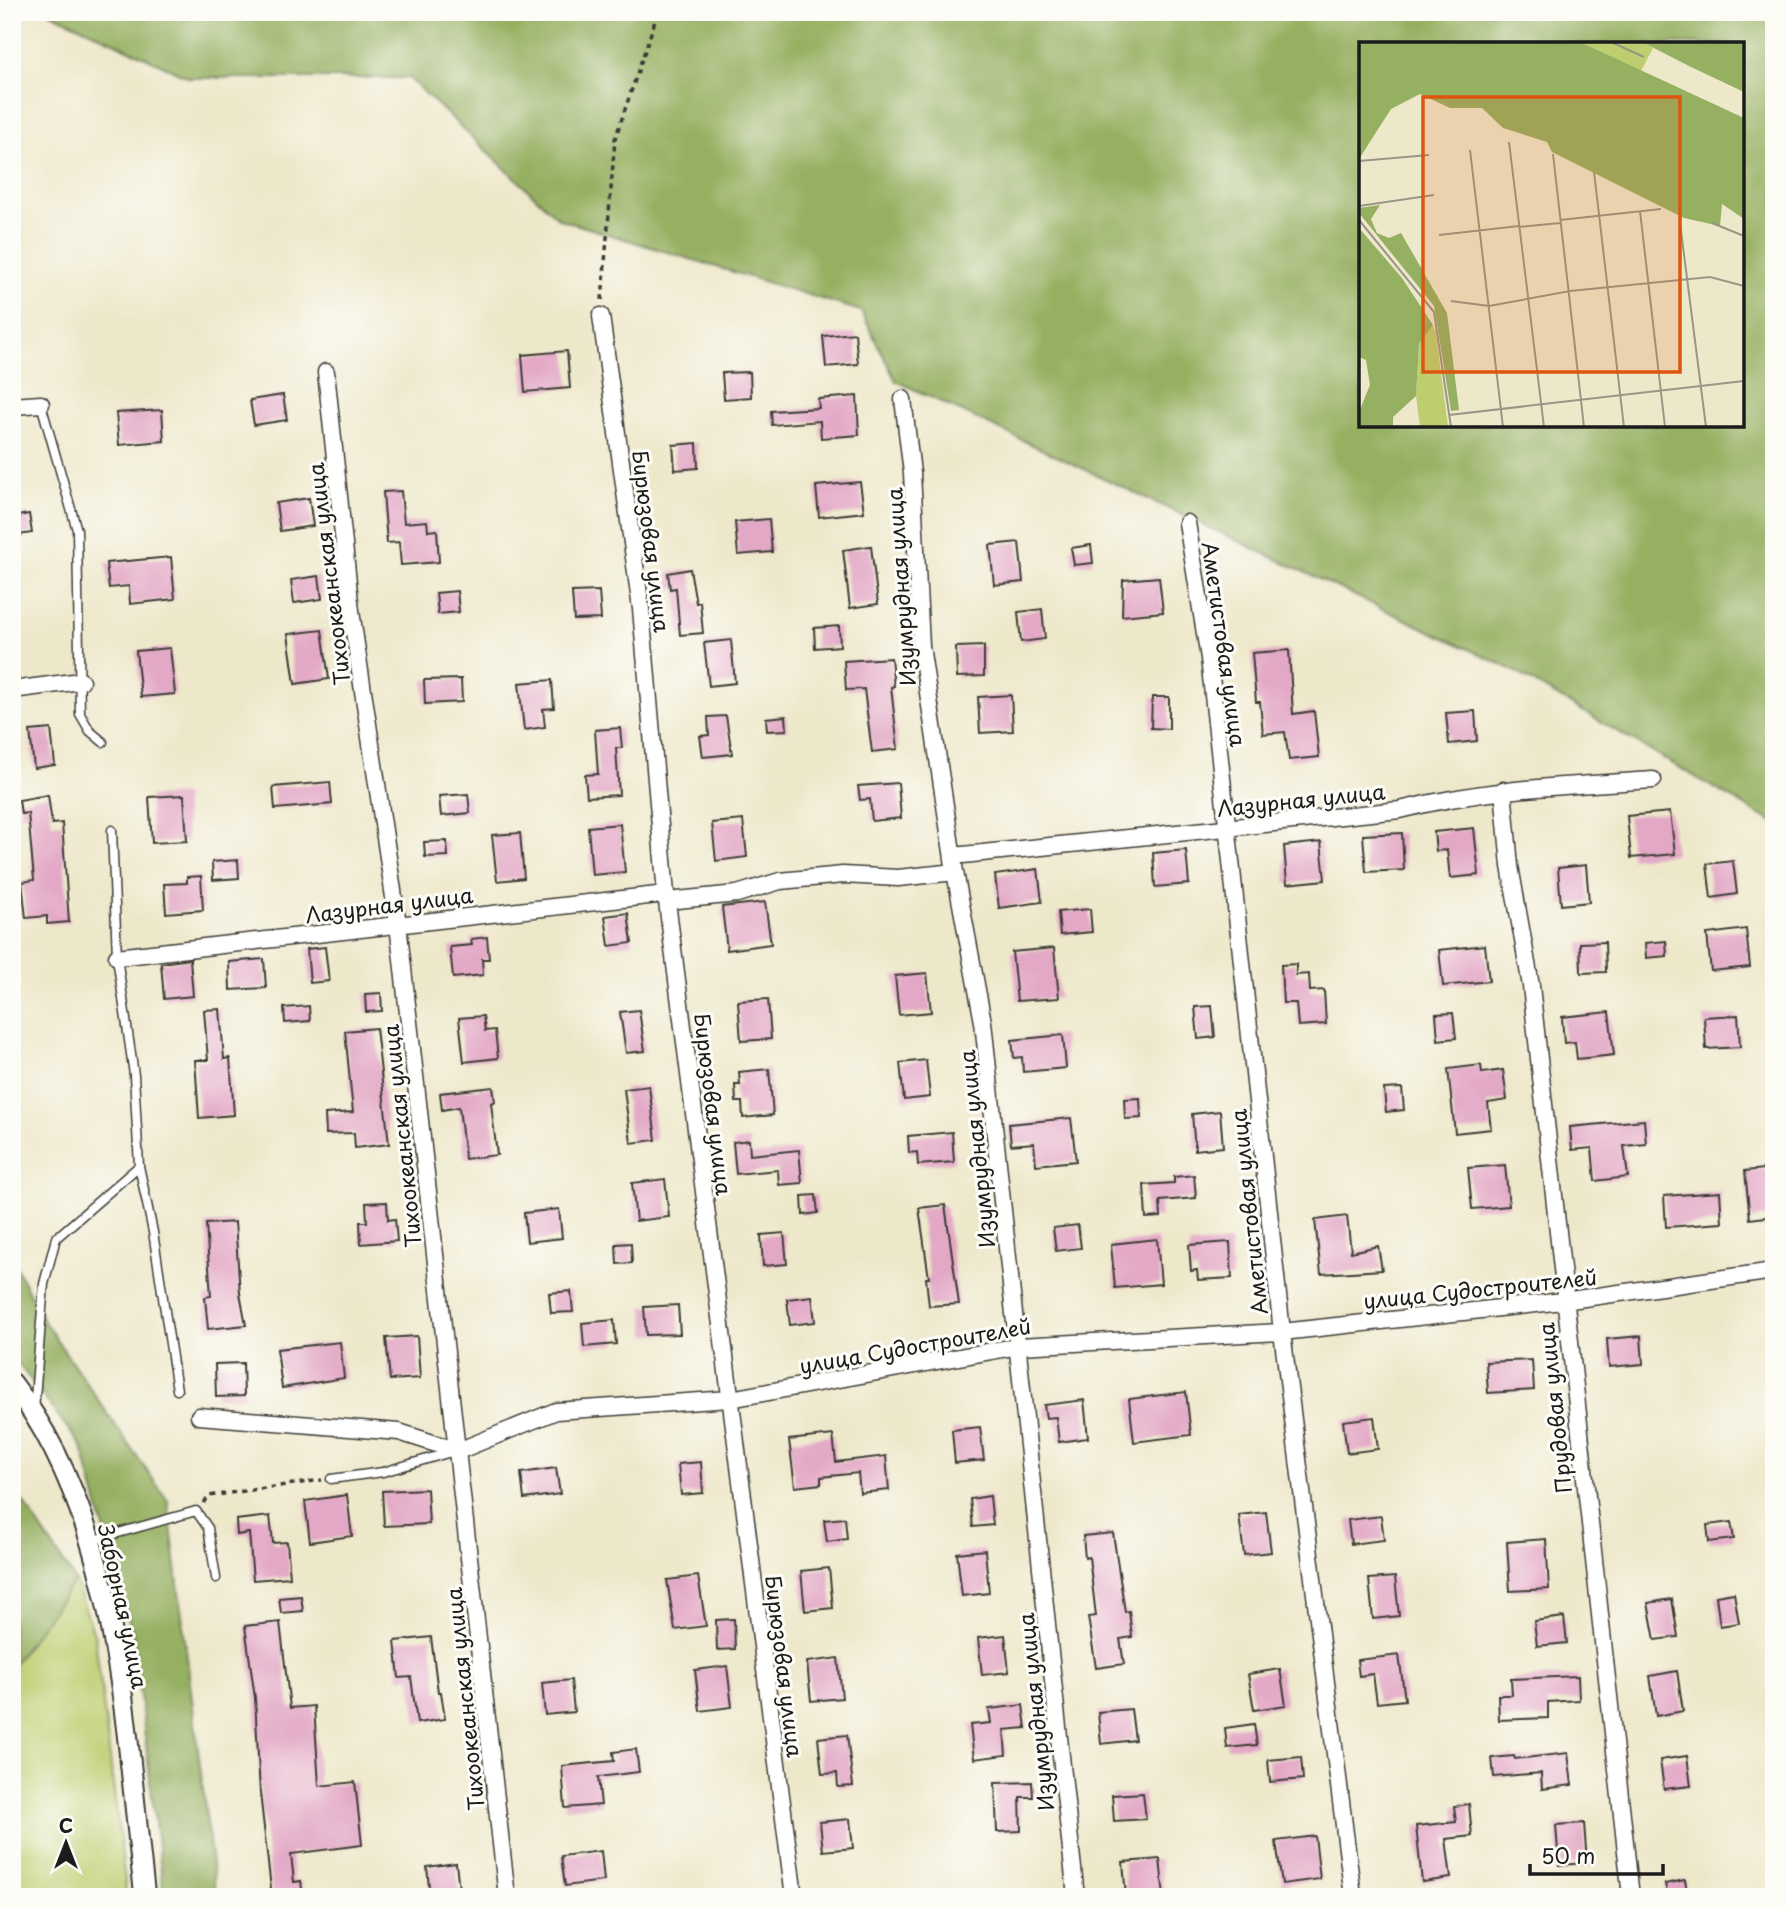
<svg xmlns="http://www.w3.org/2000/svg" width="1786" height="1909" viewBox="0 0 1786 1909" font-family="'Playpen Sans',sans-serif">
  <rect width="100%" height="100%" fill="#fdfcf7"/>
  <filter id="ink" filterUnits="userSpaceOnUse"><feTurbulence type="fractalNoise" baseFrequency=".0143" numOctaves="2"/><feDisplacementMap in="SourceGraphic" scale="14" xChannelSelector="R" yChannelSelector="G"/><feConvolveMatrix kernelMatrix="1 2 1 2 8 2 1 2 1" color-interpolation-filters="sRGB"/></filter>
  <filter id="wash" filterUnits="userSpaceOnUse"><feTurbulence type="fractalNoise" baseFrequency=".00686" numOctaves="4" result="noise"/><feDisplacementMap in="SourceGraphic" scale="28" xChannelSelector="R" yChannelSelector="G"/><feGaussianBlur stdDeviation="1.57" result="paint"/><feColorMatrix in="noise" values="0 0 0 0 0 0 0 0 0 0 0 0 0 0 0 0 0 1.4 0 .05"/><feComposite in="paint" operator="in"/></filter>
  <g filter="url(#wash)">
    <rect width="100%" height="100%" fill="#eee8cb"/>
    <path fill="#becd6f" stroke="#6d7446" stroke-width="2" d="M75 1580 95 1637 127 1897H12V1666Z"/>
    <path fill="#96b062" stroke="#59663f" stroke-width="2" fill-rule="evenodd" d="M49 12H1774V823L1509 668 896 381 861 311 559 219 409 78H190ZM1361 44H1742V425H1361Z
      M12 1260 45 1323 168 1501 216 1897H164L133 1636 82 1447 12 1356Z
      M12 1485 75 1580 12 1666Z"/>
    <g id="blocks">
      <path fill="#e3a8c6" d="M855 333 858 364 826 367 823 336Z
        M567 351 570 388 525 392 522 355Z
        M750 372 751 397 724 399 722 373Z
        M283 395 287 420 254 425 250 400Z
        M857 396 859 435 821 438 820 421 772 425 771 411 819 408 818 399Z
        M162 410 164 441 119 445 116 413Z
        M697 443 698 468 675 470 673 445Z
        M860 482 864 512 819 517 816 486Z
        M401 491 404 523 427 521 428 531 437 530 439 562 401 565 399 542 387 543 383 492Z
        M309 498 313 526 280 531 276 503Z
        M29 514 32 533 12 536V517Z
        M769 519 772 552 738 555 735 522Z
        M1019 542 1023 582 994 585 990 545Z
        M1091 545 1093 563 1074 565 1071 548Z
        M871 546 878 604 850 608 843 550Z
        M171 557 175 599 130 604 129 586 109 588 106 563Z
        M690 569 696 603 700 602 703 633 680 635 676 588 670 589 668 573Z
        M319 576 322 599 294 603 291 580Z
        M1159 577 1163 612 1122 616 1123 580Z
        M457 591 459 612 438 614 436 593Z
        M599 591 601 619 574 620 572 592Z
        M1042 609 1045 639 1021 642 1018 612Z
        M839 626 840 646 815 648 814 628Z
        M322 630 329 679 295 684 288 634Z
        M731 640 735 683 709 686 704 643Z
        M984 646V676L957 677 956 647Z
        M170 648 175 694 141 697 136 651Z
        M1289 650 1293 714 1314 711 1319 757 1289 760 1285 732 1263 734 1260 702H1256L1252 653Z
        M891 658 894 686 891 687 898 749 872 752 864 689 846 690 844 661Z
        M461 679 462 702 425 704 424 680Z
        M552 680 554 708 543 709 545 727 524 730 519 683Z
        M1011 695 1013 731 980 733 978 697Z
        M1152 697H1169V729L1151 728Z
        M1475 711 1477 741 1449 744 1446 713Z
        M726 716 732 754 703 757 700 736 709 735 708 717Z
        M786 716 787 730 767 731 766 718Z
        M620 728 622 748H616L619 795 587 797 585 775 598 774 595 730Z
        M51 729 55 765 34 768 30 731Z
        M330 782 332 804 275 809 273 787Z
        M898 783 901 818 872 821 870 799 860 800 858 786Z
        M468 794 470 813 441 816 439 796Z
        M48 795 52 824 62 823 69 922 47 924V916L26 918 22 882 34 880 28 813 21 814 19 800Z
        M184 795 187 841 152 843 149 797Z
        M1670 812 1675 854 1631 858 1627 816Z
        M743 820 747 857 716 861 712 823Z
        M620 824 625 872 592 875 588 827Z
        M1474 828 1479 875 1450 878 1447 850 1436 851 1434 832Z
        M520 833 524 878 497 881 492 835Z
        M1402 833 1404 870 1366 872 1363 835Z
        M447 841 448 856 425 857 424 842Z
        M1321 842 1325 880 1287 884 1284 846Z
        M1186 850 1189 884 1155 887 1153 853Z
        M238 860 239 878 213 880 212 862Z
        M1733 861 1737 894 1711 898 1707 864Z
        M1586 865 1589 902 1561 905 1558 868Z
        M1038 869 1042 902 999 908 995 875Z
        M201 876 203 910 166 913 164 884 187 883V877Z
        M765 902 771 944 727 950 722 907Z
        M1090 909 1092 932 1060 935 1058 912Z
        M628 913 632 943 609 946 605 916Z
        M1746 929 1750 967 1711 971 1707 934Z
        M487 937 489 959H482L483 975 453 978 450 947 472 945 471 939Z
        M1666 941 1667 956 1646 958 1645 943Z
        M1605 942 1606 972 1581 973 1580 943Z
        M1485 945 1489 981 1443 986 1439 950Z
        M325 947 329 981 310 983 307 949Z
        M1054 948 1059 998 1017 1001 1012 952Z
        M190 959 193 996 164 999 161 963Z
        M264 959 266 988 230 990 229 962Z
        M1296 964V975L1309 974 1310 991 1324 990 1326 1024 1298 1026 1296 1003H1283L1281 965Z
        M927 973 931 1012 899 1015 895 976Z
        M381 993 382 1011 366 1012 365 994Z
        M768 999 771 1039 741 1041 738 1001Z
        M309 1006 310 1021 285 1023 284 1008Z
        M1212 1006 1215 1037 1198 1039 1195 1007Z
        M220 1009 224 1059 230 1058 234 1115 199 1118 195 1060H208L204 1010Z
        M639 1010 645 1051 626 1053 620 1012Z
        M1609 1012 1614 1055 1577 1059 1575 1042 1564 1043 1562 1017Z
        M1453 1013 1456 1038 1438 1040 1436 1014Z
        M1738 1015 1740 1047 1706 1049 1704 1017Z
        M483 1016 485 1031 495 1030 498 1058 464 1062 459 1018Z
        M376 1028 389 1144 355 1148 354 1133 326 1134 325 1114 353 1112 345 1031Z
        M1063 1035 1066 1068 1023 1072 1022 1057 1014 1058 1012 1040Z
        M926 1060 930 1097 904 1100 900 1063Z
        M1481 1065 1482 1073 1503 1070 1507 1100 1488 1103 1491 1129 1455 1133 1448 1069Z
        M769 1069 773 1115 743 1118 742 1102H736L735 1085H740L739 1072Z
        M649 1086 656 1140 631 1143 624 1089Z
        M493 1087 495 1102 491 1103 497 1155 465 1159 459 1107 442 1110 440 1093Z
        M1402 1088 1404 1110 1386 1112 1384 1089Z
        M1140 1098 1141 1118 1125 1119 1124 1099Z
        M1220 1111 1223 1147 1195 1150 1192 1114Z
        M1071 1118 1076 1161 1036 1165 1034 1143 1011 1145 1009 1124Z
        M1644 1120 1646 1144 1624 1146 1628 1177 1595 1181 1592 1148 1572 1150 1570 1127Z
        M952 1132 954 1162 918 1165 917 1152 909 1153 908 1136Z
        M749 1140 750 1155 799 1150 802 1183 779 1185 778 1170 736 1174 733 1142Z
        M1505 1165 1509 1206 1472 1209 1468 1168Z
        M1774 1168V1216L1750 1219 1745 1171Z
        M1194 1175 1196 1198 1160 1201 1161 1217 1146 1218 1144 1185 1174 1183V1177Z
        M665 1179 669 1217 636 1221 632 1183Z
        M1720 1192 1722 1223 1666 1227 1664 1196Z
        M816 1195 818 1213 803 1215 802 1196Z
        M387 1202 388 1220 395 1219 397 1241 361 1244 360 1222H367L366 1203Z
        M945 1205 959 1304 929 1306 926 1278H929L919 1208Z
        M559 1209 562 1238 527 1242 524 1213Z
        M1347 1216 1351 1252 1378 1246 1382 1270 1321 1274 1315 1220Z
        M235 1222 240 1293 246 1325 208 1329 205 1297 211 1296 206 1224Z
        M1078 1225 1081 1248 1056 1251 1053 1228Z
        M784 1233 787 1264 763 1266 761 1235Z
        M1157 1239 1161 1284 1115 1288 1111 1244Z
        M1230 1242 1232 1278 1198 1280 1197 1270 1191 1271 1189 1245Z
        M631 1243 632 1263 617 1264 616 1244Z
        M571 1291 573 1312 551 1313 549 1293Z
        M812 1296 815 1322 790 1325 787 1299Z
        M678 1305 680 1334 646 1335 644 1307Z
        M614 1320 616 1344 584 1347 582 1323Z
        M417 1336 420 1378 390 1380 386 1338Z
        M1641 1336 1643 1364 1609 1367 1607 1339Z
        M340 1342 344 1378 282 1388 277 1349Z
        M1532 1360 1534 1390 1488 1393 1486 1362Z
        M243 1363 244 1396 216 1397 215 1364Z
        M1186 1392 1191 1435 1134 1442 1129 1399Z
        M1084 1400 1088 1438 1059 1442 1056 1417 1046 1418 1044 1405Z
        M1374 1417 1378 1449 1347 1453 1343 1421Z
        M980 1427 984 1460 955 1463 952 1430Z
        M833 1435 836 1462 886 1456 889 1490 860 1493 858 1473 821 1477V1484L795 1487 789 1440Z
        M701 1462 703 1493 681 1495 678 1464Z
        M556 1468 560 1494 524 1499 521 1473Z
        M427 1489 429 1524 384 1526 382 1491Z
        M347 1495 352 1536 310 1542 305 1501Z
        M990 1496 993 1525 973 1527 970 1499Z
        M1266 1512 1271 1552 1244 1555 1239 1515Z
        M270 1516 273 1543 287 1542 290 1577 253 1580 249 1533 237 1535 236 1520Z
        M1381 1516 1384 1540 1351 1544 1348 1520Z
        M845 1518 847 1539 827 1542 824 1520Z
        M1731 1522 1734 1539 1709 1542 1707 1525Z
        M1113 1533 1125 1612 1129 1611 1132 1637 1120 1639 1124 1664 1096 1668 1088 1617 1096 1616 1089 1557 1085 1558 1083 1536Z
        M1546 1539 1549 1589 1510 1591 1507 1542Z
        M985 1550 989 1593 962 1596 957 1553Z
        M829 1568 833 1608 805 1611 801 1571Z
        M698 1576 706 1626 675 1630 667 1580Z
        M1395 1577 1399 1616 1373 1619 1369 1579Z
        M1734 1593 1739 1623 1720 1626 1716 1596Z
        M301 1596 303 1611 281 1613 279 1598Z
        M1672 1599 1678 1637 1655 1640 1648 1603Z
        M1564 1617 1567 1643 1537 1646 1534 1621Z
        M734 1619 735 1649 717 1650 716 1620Z
        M280 1622 290 1708 314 1706 319 1786 355 1782 362 1845 291 1854 294 1882 301 1881 303 1897H272L260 1793 255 1698 245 1626Z
        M1005 1635 1009 1672 982 1675 978 1638Z
        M431 1637 438 1692H441L445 1719 417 1723 411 1677 399 1678 395 1641Z
        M1399 1655 1405 1700 1377 1703 1373 1674 1359 1676 1357 1660Z
        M838 1658 842 1698 811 1701 807 1662Z
        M727 1666 732 1707 700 1711 695 1670Z
        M1280 1669 1286 1705 1254 1710 1248 1674Z
        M1677 1671 1683 1711 1656 1716 1650 1676Z
        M1578 1676 1579 1700 1548 1702V1718L1499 1720 1498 1695H1512L1511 1679Z
        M571 1680 574 1712 545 1715 542 1683Z
        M1023 1705 1026 1728 1004 1730 1006 1755 974 1759 970 1725 991 1723 989 1709Z
        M1131 1709 1135 1740 1101 1744 1098 1712Z
        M1254 1724 1257 1745 1227 1748 1225 1728Z
        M847 1735 853 1786 838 1787 837 1773 822 1774 818 1738Z
        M636 1749 639 1772 598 1777 601 1805 565 1808 562 1766 614 1761 613 1752Z
        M1568 1753 1572 1785 1542 1789 1541 1773 1494 1777 1492 1758 1514 1756 1515 1759Z
        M1687 1756 1691 1786 1664 1789 1660 1760Z
        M1301 1757 1303 1779 1270 1782 1268 1760Z
        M1032 1782 1033 1797H1020L1021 1831 997 1832 995 1783Z
        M1143 1793 1146 1819 1114 1821 1112 1795Z
        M1469 1804 1472 1836 1446 1839 1451 1878 1422 1882 1416 1826 1456 1822 1454 1806Z
        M850 1819 853 1848 823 1851 820 1822Z
        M1584 1823 1587 1863 1559 1865 1556 1825Z
        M1315 1836 1320 1879 1282 1884 1276 1841Z
        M601 1851 604 1881 565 1886 561 1856Z
        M1160 1859 1164 1897H1126L1123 1862Z
        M456 1863 460 1897H430L427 1867Z
        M1685 1880 1688 1897H1668L1665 1884Z"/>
    </g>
  </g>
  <g filter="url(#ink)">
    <use href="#blocks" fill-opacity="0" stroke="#3c3b36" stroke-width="2"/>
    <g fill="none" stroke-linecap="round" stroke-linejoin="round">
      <g stroke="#3c3b36" stroke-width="11">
        <path id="service" d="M41 404 77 530 80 714 90 731 103 742
          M112 830 117 957 134 1075 139 1166 153 1232 177 1390
          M34 1411 44 1284 56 1238 139 1166
          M331 1479 383 1472 451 1452
          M90 1541 196 1511 208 1528 216 1578"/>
      </g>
      <g stroke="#3c3b36" stroke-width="19">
        <path id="minor" d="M601 316 641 609 666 894 794 1897
          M326 372 351 611 398 924 507 1897
          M903 399 912 473 921 646 955 872 983 1022 1076 1897
          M12 406 41 404
          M1187 523 1209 658 1282 1332 1353 1897
          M12 690 81 681
          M1503 790 1510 866 1531 986 1631 1897
          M953 856 1400 810C1486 788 1564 786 1653 780
          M667 901 737 894 780 881 843 875 898 878 955 872
          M117 957 666 894
          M199 1416 399 1432 458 1451 556 1411 730 1399 1019 1346 1282 1332 1563 1301 1774 1271"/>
      </g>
      <g stroke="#3c3b36" stroke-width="23">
        <path id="tertiary" d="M12 1383C121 1524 124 1726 145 1897"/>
      </g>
      <path stroke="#3c3b36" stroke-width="3.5" stroke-dasharray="5 5" stroke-linecap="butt" d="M602 300 615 139 658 12
        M204 1503 209 1496 322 1480"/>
      <use href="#service" stroke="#fff" stroke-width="8"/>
      <use href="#minor" stroke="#fff" stroke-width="16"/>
      <use href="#tertiary" stroke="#fff" stroke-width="19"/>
    </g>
  </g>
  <g text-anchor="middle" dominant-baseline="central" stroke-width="6" stroke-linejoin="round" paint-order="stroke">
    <g font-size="21" fill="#1c1c1c" stroke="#fdfcf7">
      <text transform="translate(652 541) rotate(83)">Бирюзовая улица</text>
      <text transform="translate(328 574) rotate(-97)">Тихоокеанская улица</text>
      <text transform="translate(900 587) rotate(-94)">Изумрудная улица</text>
      <text transform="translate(1225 644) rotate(82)">Аметистовая улица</text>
      <text transform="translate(1301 799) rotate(-6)">Лазурная улица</text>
      <text transform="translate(389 904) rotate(-7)">Лазурная улица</text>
      <text transform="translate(714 1104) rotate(83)">Бирюзовая улица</text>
      <text transform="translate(401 1136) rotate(-96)">Тихоокеанская улица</text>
      <text transform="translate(976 1149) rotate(-96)">Изумрудная улица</text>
      <text transform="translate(1248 1212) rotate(-96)">Аметистовая улица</text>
      <text transform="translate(1480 1288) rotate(-6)">улица Судостроителей</text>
      <text transform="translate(915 1345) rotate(-10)">улица Судостроителей</text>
      <text transform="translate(1554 1408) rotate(-96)">Прудовая улица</text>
      <text transform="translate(124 1606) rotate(78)">Заборная улица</text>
      <text transform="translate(785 1666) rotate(83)">Бирюзовая улица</text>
      <text transform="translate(464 1699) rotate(-96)">Тихоокеанская улица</text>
      <text transform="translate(1035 1712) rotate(-96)">Изумрудная улица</text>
    </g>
  </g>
  <g transform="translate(1359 42)">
    <rect width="385" height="385" fill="#eee8cb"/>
    <path d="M221 0H283L294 6 282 29ZM74 283 77 291 89 385H61L57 354 60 302Z" fill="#becd6f"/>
    <path d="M0 0H221L385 76V177L363 162 361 184 325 176 193 110 188 100 144 86 123 66H91L61 52 32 67 0 117ZM283 0H385V50L332 25ZM21 163 12 177 18 191 30 196 42 191 88 271 100 368 92 369 75 264 0 171V166ZM0 186 43 236 74 283 60 302 57 354 34 375V385H0V370L11 343 7 318 0 315Z" fill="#96b062"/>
    <path fill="none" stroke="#9a9685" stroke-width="2" d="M252 0 285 15M150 100 185 385M111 108 144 385M194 112 225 385M0 119 70 113M235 130 265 385M0 164 75 153M281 169 306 385M0 178 75 270 92 385M201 178 302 167M321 181 347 385M353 181 385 194M160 185 201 181M80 193 160 184M92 259 130 264 211 249 351 235 385 244M90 373 385 339"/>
    <path fill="#de560d" fill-opacity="0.15" stroke="#de560d" stroke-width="3.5" d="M64 55H321V330H64Z"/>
    <rect width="385" height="385" fill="none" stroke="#1c1c1c" stroke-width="3.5"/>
  </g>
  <rect width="1786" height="1909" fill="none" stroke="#fdfcf7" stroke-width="42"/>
  <g transform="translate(66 1843)" stroke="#fdfcf7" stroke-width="5" paint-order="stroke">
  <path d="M0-5L12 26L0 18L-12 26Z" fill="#1c1c1c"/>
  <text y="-10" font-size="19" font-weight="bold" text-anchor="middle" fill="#1c1c1c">С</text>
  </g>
  <path d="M1530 1864v10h133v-10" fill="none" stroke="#1c1c1c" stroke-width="3.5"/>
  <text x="1541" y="1864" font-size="21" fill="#1c1c1c" stroke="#fdfcf7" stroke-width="5" paint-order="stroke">50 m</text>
</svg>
